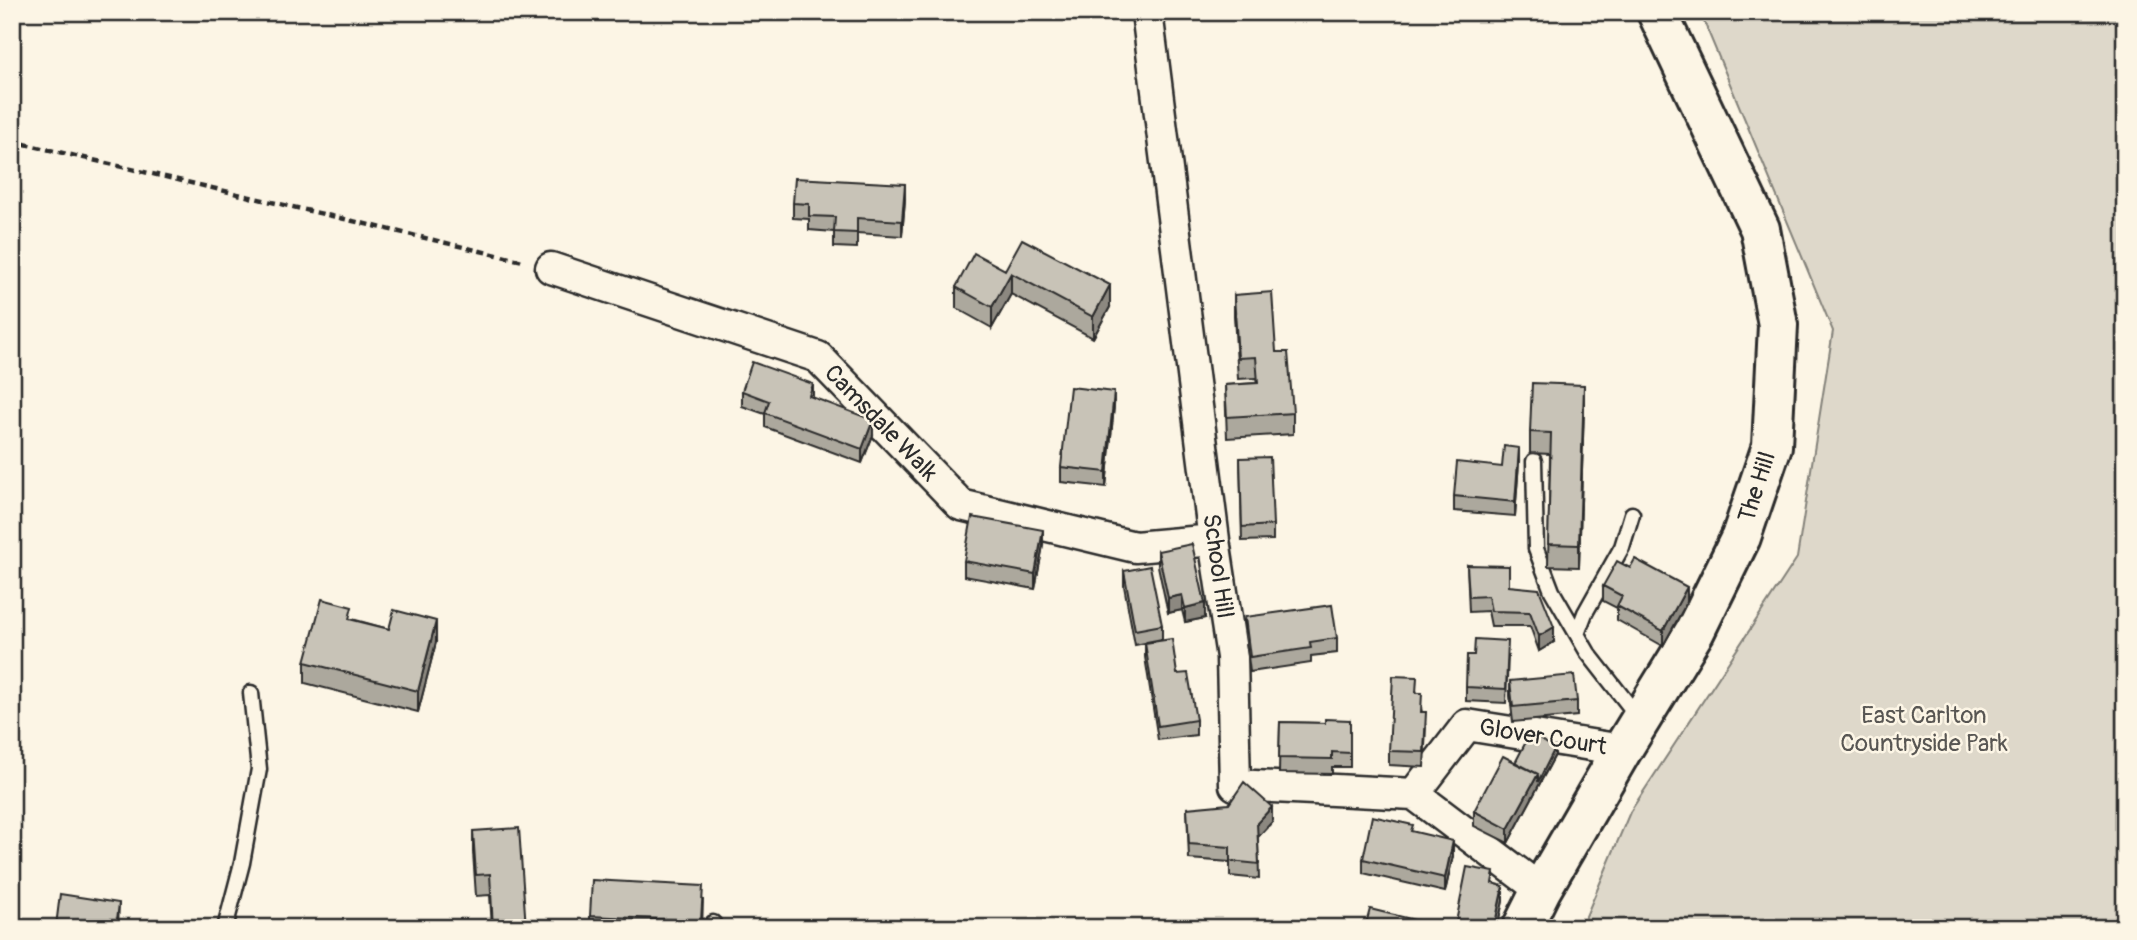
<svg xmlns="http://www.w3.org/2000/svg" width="2137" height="940" viewBox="0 0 2137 940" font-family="Pangolin,sans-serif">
  <rect width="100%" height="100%" fill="#fcf5e5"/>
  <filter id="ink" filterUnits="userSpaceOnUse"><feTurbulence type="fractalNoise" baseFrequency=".0143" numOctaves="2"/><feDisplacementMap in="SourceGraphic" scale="14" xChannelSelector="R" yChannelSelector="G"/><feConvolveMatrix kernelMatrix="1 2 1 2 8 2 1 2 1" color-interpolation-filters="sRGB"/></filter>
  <g filter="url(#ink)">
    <path fill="#ded8ca" stroke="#84827a" stroke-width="2" d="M1700 12H2125V928H1581L1630 812 1797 558 1833 331Z"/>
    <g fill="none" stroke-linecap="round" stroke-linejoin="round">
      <g stroke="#2b2b2b" stroke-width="19">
        <path id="lane" d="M1534 461 1536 549 1552 591 1588 653 1638 717
          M1577 634 1585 613 1622 547 1632 514
          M713 923 714 928
          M225 928 242 863 259 769 251 693"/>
      </g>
      <g stroke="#2b2b2b" stroke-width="35">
        <path id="street" d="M1147 12 1214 540 1232 657 1235 785 1414 794 1541 890
          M551 268 818 357 961 505 1135 547 1214 540
          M1414 794 1467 725 1622 750"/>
      </g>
      <g stroke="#2b2b2b" stroke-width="44">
        <path id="secondary" d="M1522 928 1541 890 1622 750 1695 631 1741 537 1772 446 1778 325 1760 229 1657 12"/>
      </g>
      <path stroke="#2b2b2b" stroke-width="4.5" stroke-dasharray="7 5" stroke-linecap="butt" d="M12 141 523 261"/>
      <use href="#lane" stroke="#fcf5e5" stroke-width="14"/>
      <use href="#street" stroke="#fcf5e5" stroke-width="30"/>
      <use href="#secondary" stroke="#fcf5e5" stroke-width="38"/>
    </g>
    <path fill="#aca89d" stroke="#2b2b2b" stroke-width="2" d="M905 199 902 236 857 233V248L834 247V232L809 230V219L793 218V203Z
      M1005 270 1110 307 1093 338 1011 294 992 328 956 308V287Z
      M1234 295 1276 352 1293 413V434L1227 438 1225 385 1257 383 1256 378 1238 379 1234 316Z
      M742 391 813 398 873 435 862 463 765 427V414L742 406Z
      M1114 406 1106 487 1061 482V467Z
      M1584 406 1579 567 1548 566 1550 454 1530 453V432Z
      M1240 458 1273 525V540L1242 541Z
      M1519 462 1515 516 1454 511V496Z
      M1043 545 1035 589 964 576V561Z
      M1158 551 1205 618 1185 622 1182 610 1168 613 1158 566Z
      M1467 565 1509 586 1554 642 1539 651 1530 626H1491L1488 611 1469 612Z
      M1124 571 1162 625V639L1147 642 1177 674 1196 720V735L1158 740 1145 657V643L1135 645 1124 586Z
      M1603 586 1687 602 1663 646 1617 620V608L1603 601Z
      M1245 617 1337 638V653L1311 656V663L1250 672 1245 632Z
      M352 619 436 642 418 712 305 683V662Z
      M1508 656 1506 703 1466 701V687Z
      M1510 681 1577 701V716L1513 722 1510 696Z
      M1417 693 1426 727 1424 767 1389 765V751Z
      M1350 720V767H1332V774L1279 773 1280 722 1325 723Z
      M1555 755 1508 843 1474 826V811Z
      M1187 808 1272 822 1258 837 1259 879 1230 876V862L1189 859Z
      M473 831 526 928H492L490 895 476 896 473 852Z
      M1413 832 1453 856 1445 892 1363 873V859Z
      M1494 884 1503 901 1497 928H1456V922Z
      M703 900 702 928H590V916Z"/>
    <path fill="#8c8880" stroke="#2b2b2b" stroke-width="2" d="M905 184V199L902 236V221Z
      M1011 273V294L992 328V307Z
      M1110 285V307L1093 338V317Z
      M813 384V399L809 396Z
      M1584 385V406L1579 567V545Z
      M1114 392V406L1106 487V472Z
      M873 420V435L862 463V449Z
      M1519 448V462L1515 516V502Z
      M1043 530V545L1035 589V574Z
      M1687 587V602L1663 646V631Z
      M1182 595V610L1168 613V598Z
      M1205 603V618L1185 622V608Z
      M436 621V642L418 712V691Z
      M1554 627V642L1539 651V636Z
      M1555 748V755L1508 843V829L1538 774Z
      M1272 807V822L1257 838V823Z
      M1453 841V856L1445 892V878Z
      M1503 886V901L1497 928H1494Z
      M119 903 118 928H116Z"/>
    <path fill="#c8c3b7" stroke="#2b2b2b" stroke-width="2" d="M795 178 905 184 902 221 857 218V233L834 232 835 217 809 216V204L793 203Z
      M1022 239 1110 285 1093 317 1011 273 992 307 956 287 974 253 1005 270Z
      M1272 292 1276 352H1288L1293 413 1227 417 1225 385 1258 383 1256 357 1238 358 1234 295Z
      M752 362 813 384 809 396 873 420 862 449 765 413 769 401 742 391Z
      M1532 383 1584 385 1579 545 1548 544 1551 433 1530 432Z
      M1070 387 1114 392 1106 472 1061 467Z
      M1504 446 1519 448 1515 502 1454 496 1457 462 1502 467Z
      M1270 457 1273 525 1242 527 1240 458Z
      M972 517 1043 530 1035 574 964 561Z
      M1192 544 1205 603 1185 608 1182 595 1168 598 1158 551Z
      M1635 559 1687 587 1663 631 1617 606 1622 596 1603 586 1617 561 1630 568Z
      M1467 565 1509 566V586L1539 589 1554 627 1539 636 1530 612 1491 611 1488 596 1469 597Z
      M1150 566 1162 625 1135 630 1124 571Z
      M322 599 352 607 349 619 389 629 394 610 436 621 418 691 305 662Z
      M1332 605 1337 638 1310 642 1311 648 1250 657 1245 617Z
      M1172 639 1177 674 1188 673 1196 720 1158 726 1145 643Z
      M1475 639 1508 641 1506 689 1466 687 1467 655H1474Z
      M1574 675 1577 701 1513 707 1510 681Z
      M1393 676 1417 677 1416 693H1422L1421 712H1426L1424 752 1389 751Z
      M1325 719 1350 720V753L1332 752V759L1279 758 1280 722 1325 723Z
      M1530 734 1555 748 1538 782V774L1515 763Z
      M1503 756 1538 774 1508 829 1474 811Z
      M1244 782 1272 807 1257 823 1259 864 1230 861V847L1189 844 1187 808 1229 804Z
      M1372 816 1413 825 1411 831 1453 841 1445 878 1363 859Z
      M519 828 526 928H493L490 874 476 875 473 831Z
      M1467 867 1494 872 1492 883 1503 886 1494 928H1485L1456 922Z
      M592 880 703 886 701 921 590 916Z
      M60 894 119 903 116 928H66L56 926Z
      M1370 909 1439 926 1438 928H1365Z"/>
  </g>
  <g text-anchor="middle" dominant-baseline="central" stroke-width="5" stroke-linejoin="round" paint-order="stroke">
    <g font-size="24" fill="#2b2b2b" stroke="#fcf5e5">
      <text transform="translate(881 423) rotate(46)">Camsdale Walk</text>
      <text transform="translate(1757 487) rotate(-72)">The Hill</text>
      <text transform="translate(1218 566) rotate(82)">School Hill</text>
      <text transform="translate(1543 737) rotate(9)">Glover Court</text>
    </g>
    <g font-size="24" fill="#585653" stroke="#fcf5e5">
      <text x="1924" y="715">East Carlton<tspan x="1924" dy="28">Countryside Park</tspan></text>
    </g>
  </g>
  <rect width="2137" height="940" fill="none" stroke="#fcf5e5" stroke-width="42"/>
  <rect x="21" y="21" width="2095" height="898" fill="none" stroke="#2b2b2b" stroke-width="2.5" filter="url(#ink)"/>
</svg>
